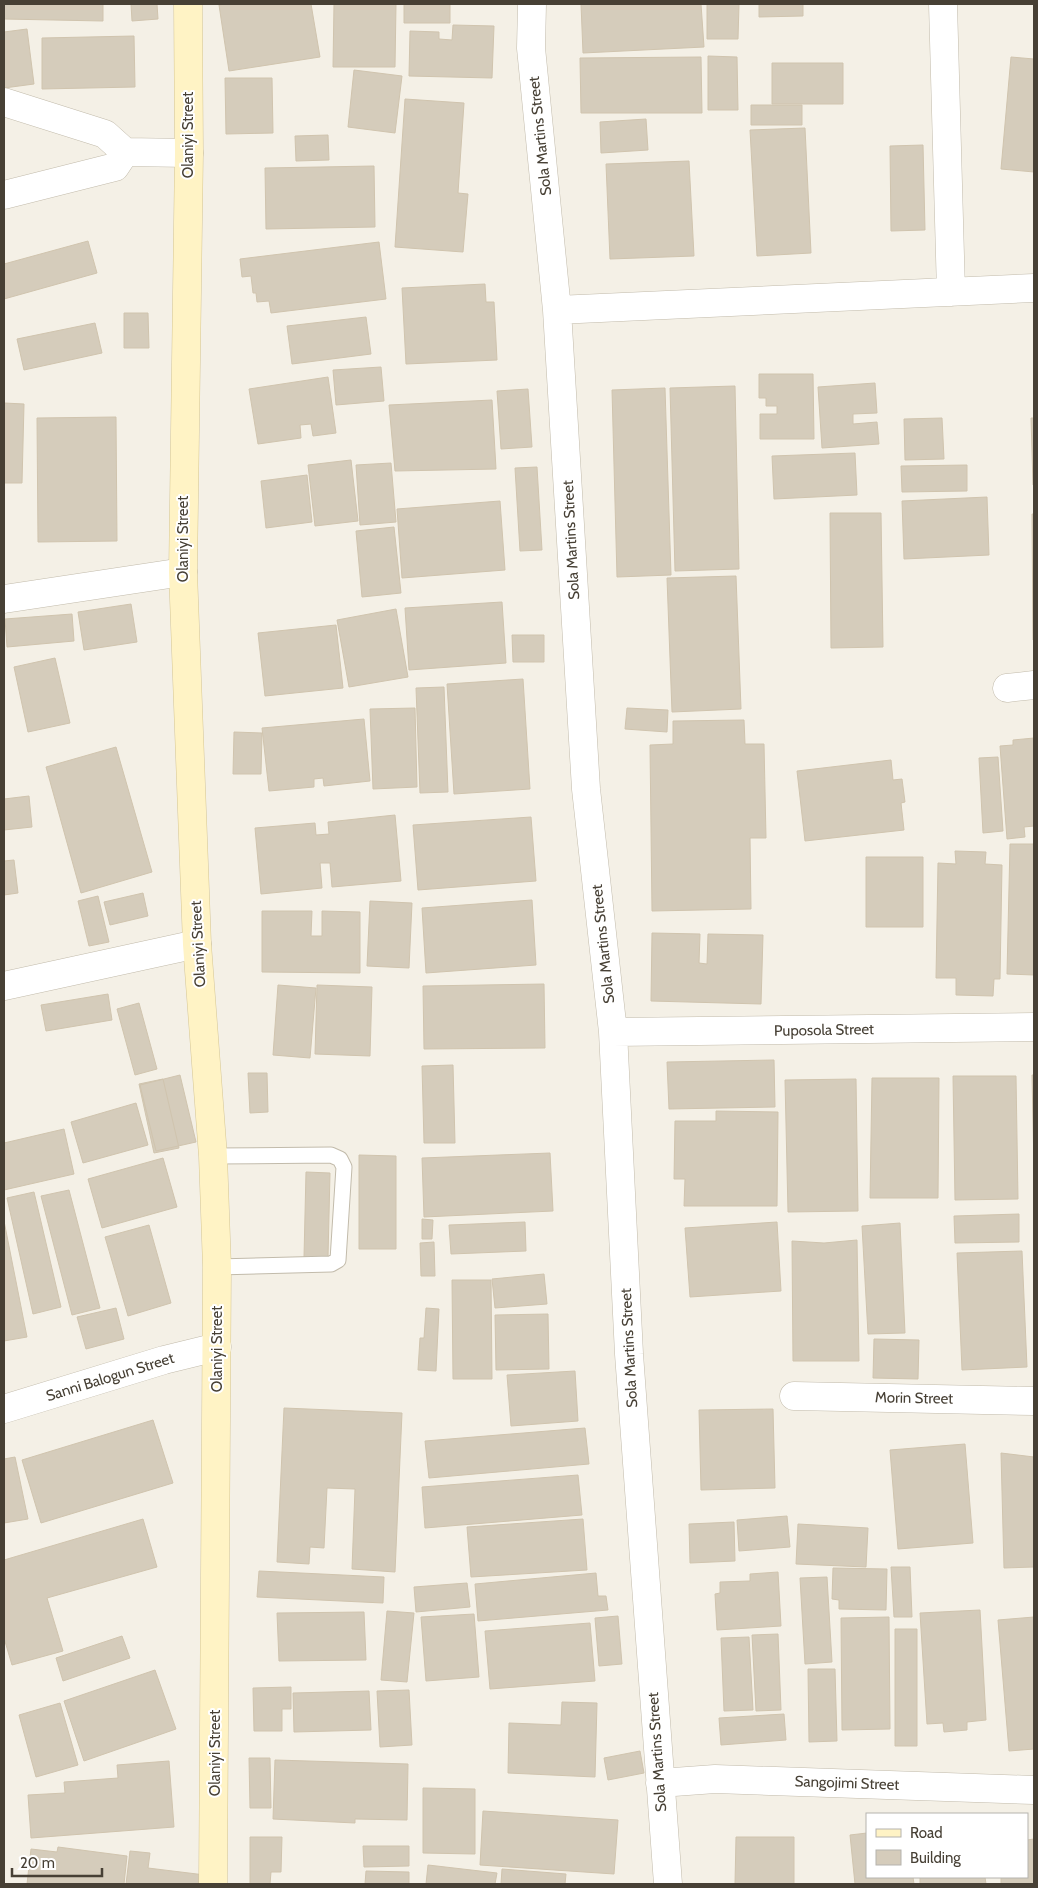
<svg xmlns="http://www.w3.org/2000/svg" width="1038" height="1888" viewBox="0 0 1038 1888" font-family="Cabin,sans-serif">
  <rect width="100%" height="100%" fill="#f4f0e6"/>
  <path fill="#d5ccbb" stroke="#d0c4ae" d="M4 4H103V21L4 19Z
    M131 4H157L158 19 132 21Z
    M225 4H311L320 57 229 71 219 5Z
    M334 4H396L395 67H333Z
    M404 4H450V23H404Z
    M581 4H701L704 47 583 53Z
    M707 4H739L738 39H707Z
    M759 4H803V16L759 17Z
    M453 25 494 26 492 78 409 76 410 31 439 32V39L452 40Z
    M27 29 34 84 4 88V32Z
    M134 36 135 87 42 89V38Z
    M708 56 737 57 738 110H708Z
    M701 57 702 113H581L580 58Z
    M1011 57 1034 59V172L1001 169Z
    M772 63H843V104H772Z
    M354 70 402 76 395 133 348 127Z
    M225 78H272L273 133 226 134Z
    M405 99 464 103 458 193 468 194 463 252 395 247Z
    M751 105H802V125H751Z
    M646 119 648 150 601 153 600 122Z
    M805 128 811 253 757 256 750 130Z
    M328 135 329 160 296 161 295 136Z
    M923 145 925 230 891 231 890 146Z
    M689 161 694 256 610 259 606 164Z
    M374 166 375 227 266 229 265 168Z
    M88 241 97 273 4 299V264Z
    M379 242 386 299 271 313 269 301 257 302 256 293H253L251 276 242 277 240 259Z
    M485 284 486 302H494L497 360 406 364 402 288Z
    M124 313H148L149 348H124Z
    M366 317 371 354 292 364 287 326Z
    M95 323 102 353 24 370 17 339Z
    M381 367 384 401 336 405 333 370Z
    M759 374H813L814 439H760V414H777V406H766V398H759Z
    M328 377 336 433 313 436 311 424 300 425 301 438 258 444 249 389Z
    M875 383 877 413 853 414V424L877 422 879 444 822 448 818 387Z
    M735 386 739 569 675 571 670 388Z
    M665 388 671 575 617 577 612 390Z
    M528 389 532 447 501 449 497 391Z
    M492 400 496 469 395 471 389 405Z
    M4 403 24 404 22 483H4Z
    M116 417 117 541 38 542 37 418Z
    M942 418 944 459 905 460 904 419Z
    M1031 418H1034V485H1033Z
    M855 453 857 495 774 499 772 456Z
    M351 460 358 521 315 526 308 465Z
    M391 463 396 522 360 525 356 465Z
    M967 465V491L902 492 901 466Z
    M537 467 542 550 520 551 515 468Z
    M307 475 312 522 266 528 261 481Z
    M987 497 989 555 904 559 902 501Z
    M500 501 505 570 402 578 397 509Z
    M830 513H881L883 647 831 648Z
    M1032 514H1034V640H1033Z
    M394 527 401 593 362 597 356 531Z
    M736 576 741 709 672 712 667 578Z
    M502 602 506 663 409 670 405 608Z
    M131 604 137 642 84 650 78 612Z
    M396 609 408 677 349 687 337 620Z
    M72 614 74 641 7 647 5 619Z
    M336 625 343 688 265 696 258 633Z
    M512 635H544V662H513Z
    M55 658 70 723 28 732 14 667Z
    M523 679 530 789 454 794 447 684Z
    M444 687 448 792 420 793 416 688Z
    M415 708 417 787 373 789 370 709Z
    M627 708 668 710 667 732 625 729Z
    M364 719 370 781 324 786 323 778 314 779V787L269 791 262 728Z
    M744 720 745 744H764L766 838H750L751 909 652 911 650 745 673 744V721Z
    M234 732 262 733 261 774H233Z
    M1034 738V826L1024 827 1025 837 1007 839 1000 746 1013 745V740Z
    M116 747 152 872 81 893 46 767Z
    M998 757 1003 831 983 833 979 758Z
    M891 760 893 780 902 779 905 802 901 803 904 830 805 841 797 771Z
    M29 796 32 827 4 830V799Z
    M395 815 401 881 332 887 330 863H320L322 888 261 894 255 828 315 823 316 835 329 834 328 822Z
    M531 817 536 881 418 890 413 825Z
    M1010 844H1034V975L1007 974Z
    M955 851 986 852 985 864 1002 865 1000 979H994L993 996 956 995V978H936L938 863 956 864Z
    M866 857H923V927H866Z
    M14 860 18 893 4 895V861Z
    M143 893 148 916 110 925 104 902Z
    M98 896 109 942 89 946 78 901Z
    M532 900 536 965 426 973 422 908Z
    M370 901 412 903 409 968 367 966Z
    M262 911H312L311 936H322V911L360 912V973L262 972Z
    M652 933 700 934 699 963 707 964 708 934 763 935 761 1004 651 1001Z
    M544 984 545 1048 424 1049 423 986Z
    M278 985 316 988 310 1058 273 1055Z
    M317 985 372 987 370 1056 315 1054Z
    M108 994 112 1020 46 1031 41 1005Z
    M139 1003 157 1069 135 1075 117 1009Z
    M774 1060 775 1107 669 1109 667 1062Z
    M453 1065 455 1143H424L422 1066Z
    M248 1073H267L268 1112 250 1113Z
    M180 1075 196 1142 156 1151 140 1085Z
    M1032 1075H1034V1167Z
    M953 1076H1016L1018 1199 955 1200Z
    M872 1078H939L938 1198H870Z
    M163 1079 179 1148 154 1153 139 1084Z
    M856 1079 858 1211 788 1212 785 1080Z
    M136 1103 148 1145 83 1163 71 1122Z
    M716 1111 778 1112 777 1206H684L685 1179H674L675 1121H716Z
    M64 1129 74 1174 4 1190V1143Z
    M550 1153 553 1211 424 1217 422 1158Z
    M359 1155 396 1156V1249H359Z
    M163 1158 177 1207 102 1228 88 1179Z
    M306 1172 330 1173 328 1257H304Z
    M69 1190 100 1308 72 1315 41 1196Z
    M34 1192 61 1307 33 1314 7 1198Z
    M1019 1214V1242L955 1243 954 1216Z
    M422 1219 433 1220 432 1239H422Z
    M4 1221 27 1337 4 1341Z
    M525 1222 526 1251 451 1254 449 1225Z
    M777 1222 781 1291 690 1297 685 1228Z
    M900 1223 905 1333 868 1334 862 1226Z
    M149 1225 171 1303 128 1316 105 1237Z
    M857 1240 859 1361H793L792 1241 824 1243Z
    M434 1242 435 1276H421L420 1243Z
    M1022 1251 1027 1367 962 1370 957 1253Z
    M544 1274 547 1304 495 1308 492 1279Z
    M452 1280H491L492 1379H453Z
    M116 1308 124 1339 86 1349 77 1317Z
    M426 1308 439 1309 436 1371 418 1370 420 1338H424Z
    M548 1314 549 1369 496 1370 495 1315Z
    M874 1339 919 1340 918 1379 873 1378Z
    M575 1371 578 1421 511 1426 507 1375Z
    M284 1408 402 1413 395 1572 352 1569 355 1489 327 1488 324 1548 310 1547 309 1564 277 1562Z
    M773 1409 775 1488 701 1490 699 1410Z
    M153 1420 173 1483 41 1523 22 1460Z
    M585 1428 589 1464 429 1478 425 1441Z
    M965 1444 973 1543 898 1549 890 1450Z
    M1001 1453 1034 1457V1567L1004 1568Z
    M15 1457 28 1519 4 1523V1459Z
    M578 1475 582 1515 425 1528 422 1487Z
    M787 1516 790 1547 739 1551 737 1520Z
    M143 1519 157 1567 47 1598 63 1651 12 1665 4 1638V1560Z
    M583 1519 587 1570 471 1577 467 1527Z
    M734 1522 735 1561 690 1563 689 1524Z
    M798 1524 868 1528 866 1567 796 1564Z
    M891 1567H910L912 1617H894Z
    M833 1568 887 1569 886 1610 839 1609V1600L832 1599Z
    M259 1571 384 1577 383 1603 257 1597Z
    M778 1572 781 1626 717 1630 715 1594 720 1593V1582L750 1581V1574Z
    M596 1573 598 1596H606L608 1610 478 1621 475 1584Z
    M827 1577 832 1662 805 1664 800 1578Z
    M467 1583 470 1607 416 1612 414 1587Z
    M980 1610 986 1720 967 1722V1730L944 1732 943 1723 927 1724 920 1613Z
    M387 1611 414 1613 407 1682 381 1680Z
    M364 1612 366 1660 279 1661 277 1613Z
    M474 1614 479 1677 426 1681 421 1617Z
    M618 1616 622 1664 599 1666 595 1618Z
    M889 1617 890 1729 842 1730 841 1618Z
    M1034 1617V1749L1009 1751 998 1620Z
    M590 1623 595 1681 490 1689 485 1631Z
    M895 1629H917V1746H895Z
    M778 1634 781 1710 756 1711 752 1635Z
    M122 1636 130 1658 63 1681 56 1658Z
    M749 1637 753 1710 724 1711 721 1638Z
    M808 1669H835L837 1741 809 1742Z
    M155 1670 176 1729 84 1761 64 1701Z
    M291 1687V1709H282V1731H254L253 1688Z
    M409 1690 412 1745 380 1747 377 1691Z
    M369 1691 371 1730 294 1732 293 1693Z
    M562 1702 597 1703 595 1777 508 1773 509 1723 561 1725Z
    M60 1703 78 1765 36 1777 19 1715Z
    M784 1714 786 1740 721 1745 719 1718Z
    M640 1751 644 1773 608 1780 604 1758Z
    M249 1758H270L271 1808H250Z
    M275 1760 408 1764 407 1820 355 1819V1823L273 1819Z
    M169 1761 174 1827 31 1838 28 1795 65 1793 64 1782 118 1778 117 1765Z
    M423 1788 475 1789V1854L423 1853Z
    M483 1811 618 1820 614 1874 480 1865Z
    M867 1833V1877H913L914 1884H855L850 1835Z
    M250 1837H282L281 1872H271L270 1884H250Z
    M736 1837H794V1884H735Z
    M1034 1839V1884H1001V1877H1027V1840Z
    M363 1846H409V1866L364 1867Z
    M58 1847 127 1856 124 1884H27L31 1849 57 1852Z
    M130 1851 150 1853 148 1868 205 1875 204 1884H126Z
    M428 1865 497 1873 495 1884H426Z
    M502 1869 566 1874 565 1884H501Z
    M366 1871 409 1872V1884H365Z
    M920 1877H985L986 1884H920Z"/>
  <g fill="none" stroke-linecap="round" stroke-linejoin="round">
    <g stroke="#c2bbab" stroke-width="17">
      <path id="lane" d="M213 1156 331 1155 340 1159 344 1167 338 1260 331 1264 217 1267"/>
    </g>
    <g stroke="#c2bbab" stroke-width="29">
      <path id="street" d="M532 4 531 48 557 310 586 789 613 1032 629 1354 668 1884
        M943 4 951 292
        M4 102 105 134 125 152
        M4 195 115 167 125 152 189 153
        M557 310 1034 288
        M4 599 183 572
        M1007 688 1034 685
        M4 986 197 944
        M613 1032 1034 1027
        M794 1396 1034 1401
        M4 1409 164 1360 217 1347
        M660 1783 715 1779 1034 1790"/>
    </g>
    <g stroke="#d5c695" stroke-width="29">
      <path id="secondary" d="M188 4 189 153 183 572 197 944 213 1156 217 1267 213 1884"/>
    </g>
    <use href="#lane" stroke="#fff" stroke-width="15"/>
    <use href="#street" stroke="#fff" stroke-width="28"/>
    <use href="#secondary" stroke="#fff3c5" stroke-width="28"/>
  </g>
  <g text-anchor="middle" dominant-baseline="central" stroke-width="4" stroke-linejoin="round" paint-order="stroke">
    <g font-size="15" fill="#474035" stroke="#fff">
      <text transform="translate(188 135) rotate(-90)">Olaniyi Street</text>
      <text transform="translate(540 136) rotate(-96)">Sola Martins Street</text>
      <text transform="translate(183 539) rotate(-90)">Olaniyi Street</text>
      <text transform="translate(571 540) rotate(-93)">Sola Martins Street</text>
      <text transform="translate(198 944) rotate(-93)">Olaniyi Street</text>
      <text transform="translate(603 944) rotate(-96)">Sola Martins Street</text>
      <text transform="translate(824 1030) rotate(-1)">Puposola Street</text>
      <text transform="translate(629 1348) rotate(-93)">Sola Martins Street</text>
      <text transform="translate(217 1349) rotate(-90)">Olaniyi Street</text>
      <text transform="translate(110 1377) rotate(-17)">Sanni Balogun Street</text>
      <text transform="translate(914 1398) rotate(1)">Morin Street</text>
      <text transform="translate(657 1752) rotate(-94)">Sola Martins Street</text>
      <text transform="translate(215 1753) rotate(-90)">Olaniyi Street</text>
      <text transform="translate(847 1783) rotate(2)">Sangojimi Street</text>
    </g>
  </g>
  <rect width="1038" height="1888" fill="none" stroke="#474035" stroke-width="10"/>
  <rect x="866" y="1813" width="162" height="65" fill="#ffffff" stroke="#b5b3ae"/>
  <rect x="876" y="1829" width="25" height="8" fill="#fff3c5" stroke="#b5b3ae"/>
  <text x="910" y="1838" font-size="15" fill="#474035">Road</text>
  <rect x="876" y="1850" width="25" height="15" fill="#d5ccbb" stroke="#b5b3ae"/>
  <text x="910" y="1863" font-size="15" fill="#474035">Building</text>
  <path d="M12 1868v8h90v-8" fill="none" stroke="#474035" stroke-width="2.5"/>
  <text x="20" y="1868" font-size="15" fill="#474035" stroke="#ffffff" stroke-width="4" paint-order="stroke">20 m</text>
</svg>
